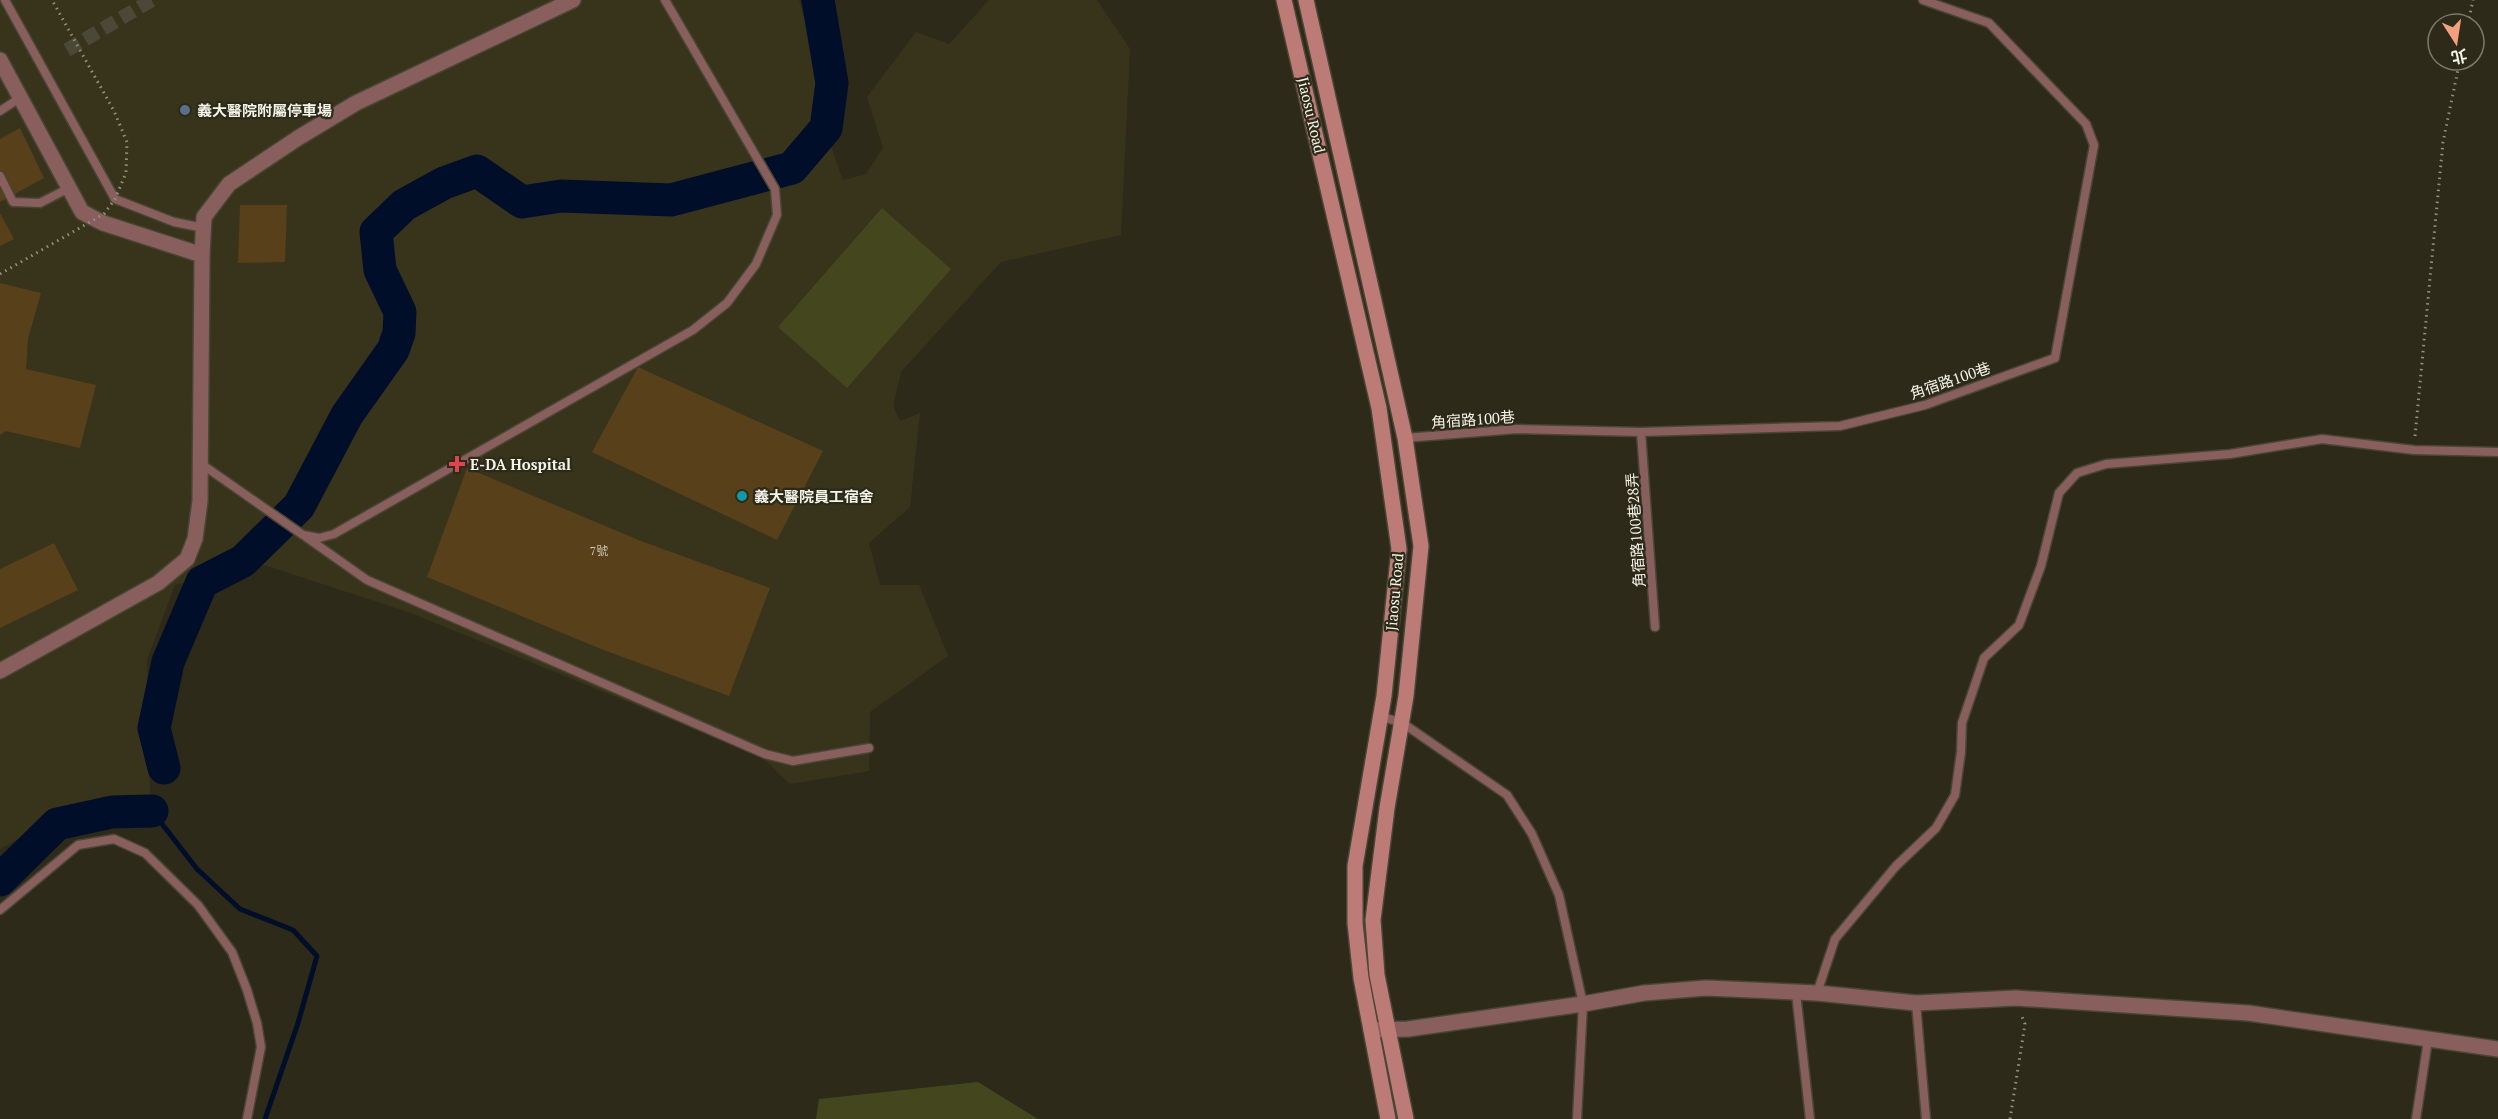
<svg xmlns="http://www.w3.org/2000/svg" width="2498" height="1119" viewBox="0 0 2498 1119" font-family="'PT Serif','Noto Sans TC',serif">
  <rect width="100%" height="100%" fill="#2d2a19"/>
  <path fill="#38341b" d="M0 0H799L818 64 816 106 843 180 866 174 883 148 867 97 916 32 949 44 989 0H1097L1130 49 1121 235 1001 262 901 372 893 406 900 421 920 413 910 507 869 543 880 585H919L948 656 870 712 869 771 790 784 762 757 411 613 258 563 175 585 147 660 150 798 43 825 0 849Z"/>
  <path fill="#44471e" d="M882 208 951 269 847 388 778 327Z
    M978 1082 1038 1119H816L819 1099Z"/>
  <g fill="none" stroke-linecap="round" stroke-linejoin="round">
    <path stroke="#000e29" stroke-width="5" d="M152 811 197 869 240 909 293 930 317 956 298 1023 265 1119"/>
    <path stroke="#000e29" stroke-width="33" d="M164 768 154 728 168 662 202 582 243 561 299 506 347 415 393 350 399 333 400 312 380 270 376 232 404 205 444 183 477 171 522 202 561 196 671 200 792 168 826 128 832 83 818 0
      M0 880 57 824 112 812 152 811"/>
  </g>
  <path fill="#57401a" d="M20 128 44 178 0 202V139Z
    M240 205H287L285 262 238 263Z
    M0 213 14 239 0 246Z
    M0 283 41 293 28 339 26 369 96 385 80 448 6 431 0 435Z
    M638 367 823 451 777 540 592 452Z
    M467 468 641 541 770 588 729 696 601 649 427 577Z
    M54 543 78 590 0 628V569Z"/>
  <g fill="none" stroke-linecap="round" stroke-linejoin="round">
    <path stroke="#4b4838" stroke-width="14" stroke-dasharray="14 7" stroke-linecap="butt" d="M67 50 152 0"/>
    <g stroke="#494636" stroke-width="11">
      <path id="service" d="M5 0 115 199 174 222 204 228
        M0 111 20 98
        M0 176 13 202 40 203 69 188
        M1641 432 1655 627
        M1405 438 1517 429 1641 432 1840 426 1925 405 2055 358 2094 145 2086 124 1989 23 1923 0
        M200 463 303 535 319 538 334 534 693 330 727 303 756 264 777 215 775 189 665 0
        M306 537 367 580 765 754 793 761 869 748
        M1381 717 1401 722 1507 795 1532 834 1559 895 1583 1004 1577 1119
        M0 910 78 845 114 839 145 853 198 905 232 952 247 990 257 1023 261 1047 247 1119
        M1796 993 1810 1119
        M1817 993 1835 939 1896 866 1936 828 1955 795 1961 752 1962 723 1984 658 2019 625 2041 566 2059 493 2077 473 2106 464 2230 454 2322 439 2414 450 2498 452
        M1916 1003 1926 1119
        M2416 1119 2428 1040"/>
    </g>
    <g stroke="#494636" stroke-width="18">
      <path id="minor" d="M0 60 82 212 103 223 202 255
        M0 671 158 583 187 559 195 539 200 501 202 255 204 217 229 184 298 138 356 103 573 0"/>
    </g>
    <g stroke="#494636" stroke-width="18">
      <path id="tertiary" d="M1371 1030 1408 1029 1583 1004 1644 993 1706 988 1817 993 1916 1003 2016 998 2248 1013 2498 1049"/>
    </g>
    <g stroke="#494636" stroke-width="18">
      <path id="secondary" d="M1284 0 1379 408 1399 549 1384 696 1355 866V923L1361 978 1388 1119
        M1306 0 1405 438 1421 546 1406 696 1387 808 1373 920 1377 975 1406 1119"/>
    </g>
    <path stroke="#949183" stroke-width="3" stroke-dasharray="1.5 4.5" stroke-linecap="butt" d="M2468 24 2473 0
      M2415 436 2443 142 2460 60
      M2010 1119 2025 1024 2021 1014"/>
    <use href="#service" stroke="#885f5c" stroke-width="8"/>
    <use href="#minor" stroke="#885f5c" stroke-width="15"/>
    <use href="#tertiary" stroke="#885f5c" stroke-width="15"/>
    <use href="#secondary" stroke="#bd7b78" stroke-width="15"/>
    <path stroke="#949183" stroke-width="3" stroke-dasharray="1.5 4.5" stroke-linecap="butt" d="M0 274 104 214 115 199 126 173 127 142 114 111 52 0"/>
  </g>
  <circle fill="#5c6f8a" stroke="#2d2a19" stroke-width="2" cx="185" cy="110" r="6"/>
  <path fill="#e0444e" stroke="#2d2a19" stroke-width="2" d="M454 455h6v6h6v6h-6v6h-6v-6h-6v-6h6z"/>
  <circle fill="#0f9aa8" stroke="#2d2a19" stroke-width="2" cx="742" cy="496" r="6"/>
  <g text-anchor="middle" dominant-baseline="central" stroke-width="4.5" stroke-linejoin="round" paint-order="stroke">
    <g font-size="12" fill="#cec6b4">
      <text x="599" y="550">7號</text>
    </g>
    <g font-size="15" font-weight="bold" fill="#f5f3e8" stroke="#2d2a19" text-anchor="start">
      <text x="197" y="110">義大醫院附屬停車場</text>
      <text x="470" y="464">E-DA Hospital</text>
      <text x="754" y="496">義大醫院員工宿舍</text>
    </g>
    <g font-size="15" fill="#f5f3e8" stroke="#2d2a19">
      <text transform="translate(1312 115) rotate(77)">Jiaosu Road</text>
      <text transform="translate(1950 380) rotate(-19)">角宿路100巷</text>
      <text transform="translate(1473 419) rotate(-4)">角宿路100巷</text>
      <text transform="translate(1635 530) rotate(-94)">角宿路100巷28弄</text>
      <text transform="translate(1394 592) rotate(-85)">Jiaosu Road</text>
    </g>
  </g>
  <g transform="translate(2456 42) rotate(168)"><circle r="28" fill="#2d2a19" stroke="#7d7a6c" stroke-width="1.5"/>
  <path d="M0-4.5L10 22L0 15L-10 22Z" fill="#f2a17e"/>
  <text y="-9" font-size="16" font-weight="bold" text-anchor="middle" fill="#f5f3e8">北</text>
  </g>
</svg>
